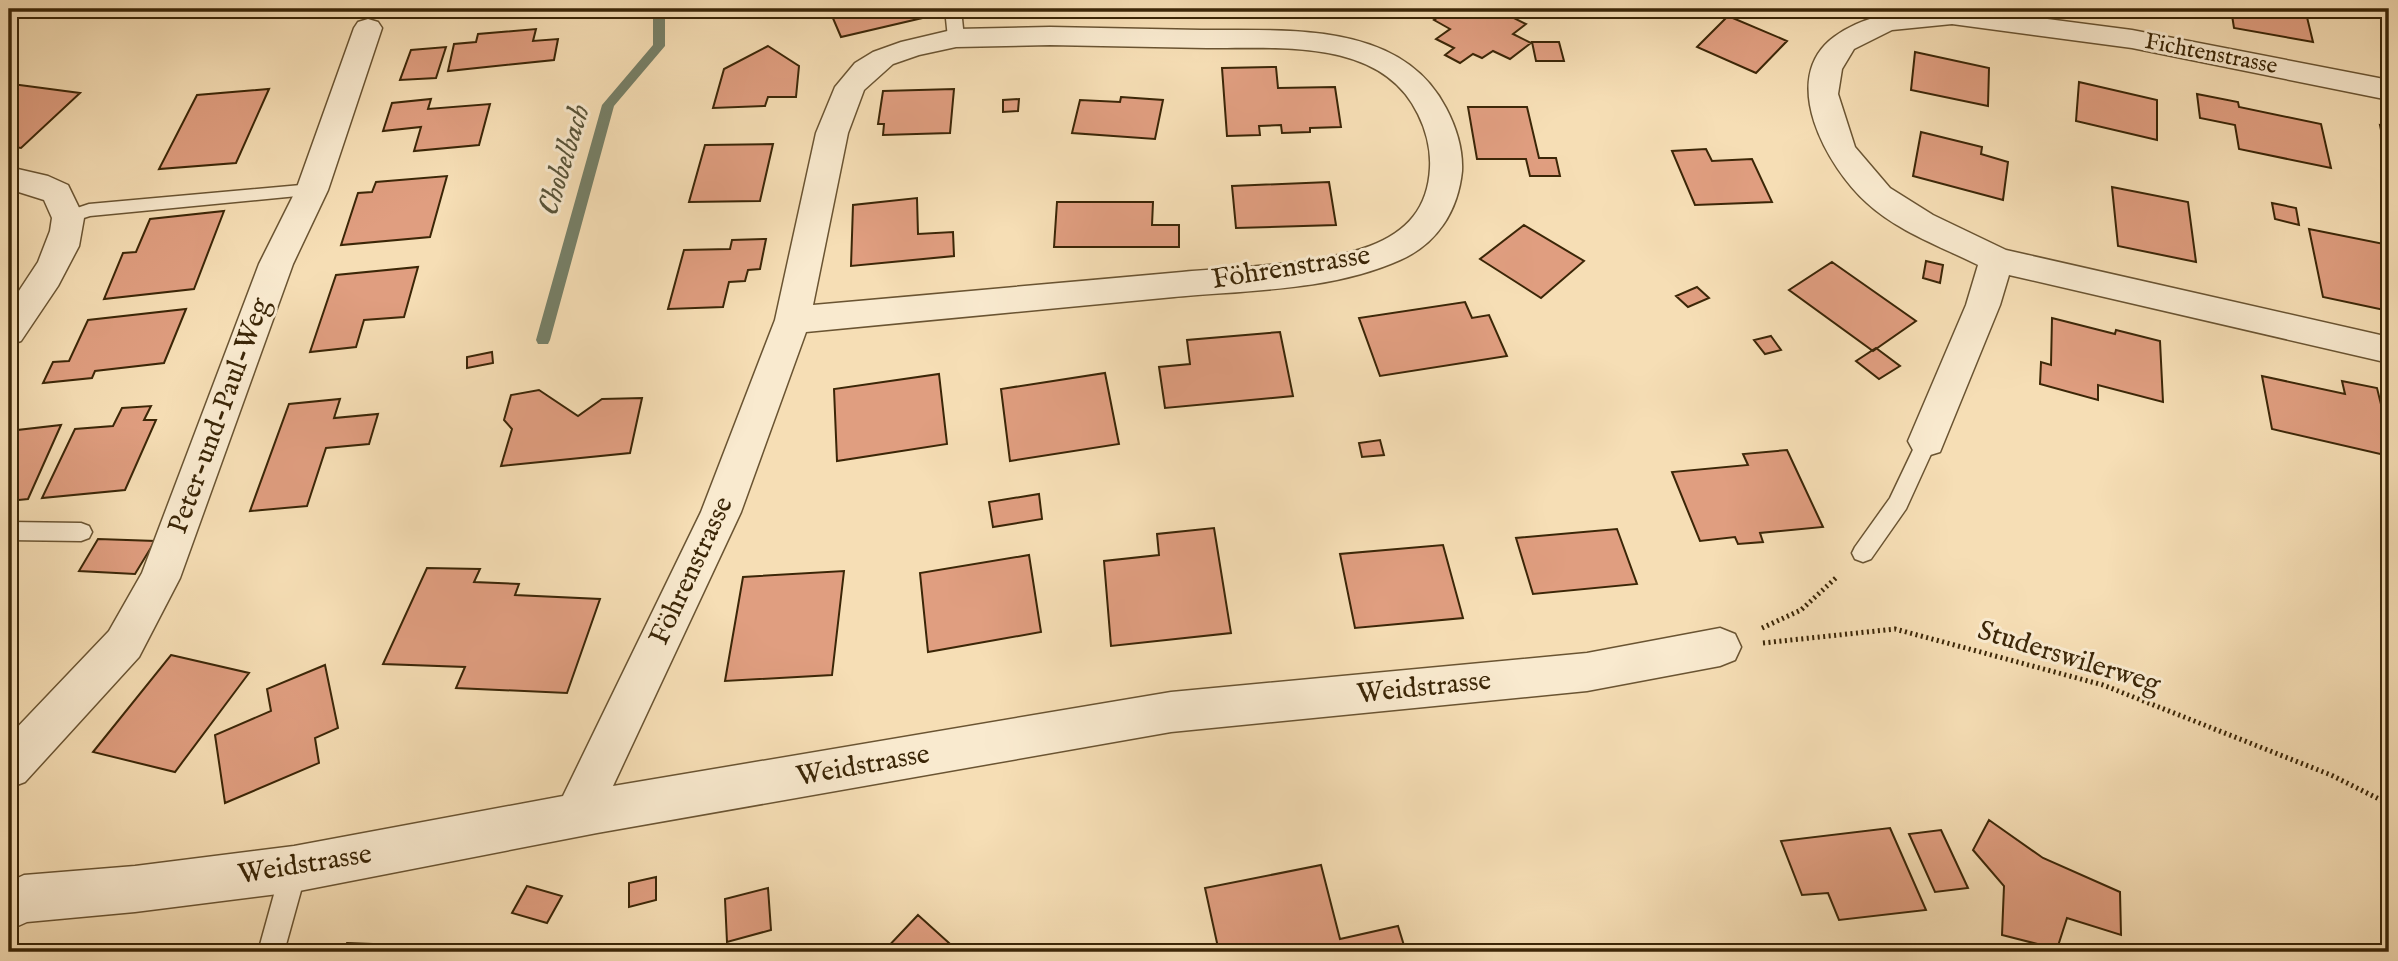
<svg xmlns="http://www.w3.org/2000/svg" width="2398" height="961" viewBox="0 0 2398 961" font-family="'IM FELL English',serif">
  <rect width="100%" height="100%" fill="#f6deb5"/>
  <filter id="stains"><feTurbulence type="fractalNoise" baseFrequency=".00286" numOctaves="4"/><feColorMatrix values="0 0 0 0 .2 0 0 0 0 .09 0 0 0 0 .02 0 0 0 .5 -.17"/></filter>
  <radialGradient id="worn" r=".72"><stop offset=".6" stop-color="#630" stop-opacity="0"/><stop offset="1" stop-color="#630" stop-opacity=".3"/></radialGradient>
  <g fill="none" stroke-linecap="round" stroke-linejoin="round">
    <path fill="#768068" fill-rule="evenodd" d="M653 9H665V46L614 106 550 340 548 344H538L536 340 602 105 653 45Z"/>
  </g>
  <path fill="#e09e80" stroke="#3b2607" stroke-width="2" d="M829 9H928L931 16 841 37Z
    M1130 9H1214L1213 13 1130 12Z
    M1270 9H1357V16L1269 12Z
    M1450 9H1460L1470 14 1477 9H1496L1526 24 1513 34 1531 43 1510 59 1493 51 1482 58 1473 54 1460 63 1445 55 1454 48 1436 39 1450 29 1434 20Z
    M2231 9H2305L2313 42 2234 28Z
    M1728 16 1787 41 1756 73 1697 47Z
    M536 29 533 41 558 39 554 60 448 71 454 44 476 42 478 34Z
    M1532 42H1559L1564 61H1536Z
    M768 46 799 66 796 97H768L765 106 713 108 724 69Z
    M446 47 436 78 400 80 411 50Z
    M1915 52 1989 68 1988 106 1911 90Z
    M1276 67 1278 88 1335 87 1341 127 1310 128V132L1282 133 1281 125 1259 126 1260 135 1227 136 1222 68Z
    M2079 82 2157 100V140L2076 121Z
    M12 84 80 93 21 148 9 146V87Z
    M269 89 236 163 159 169 197 95Z
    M954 89 950 133 883 135 884 124H878L883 91Z
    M2197 94 2238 102 2239 107 2321 124 2331 168 2239 149 2235 125 2200 118Z
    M1121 97 1163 100 1155 139 1072 133 1080 100 1120 102Z
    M431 99 428 109 490 104 479 145 414 151 421 127 383 131 392 103Z
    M1019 99 1018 111 1003 112V100Z
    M1468 107H1527L1539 158H1556L1560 176H1530L1526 159H1477Z
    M2380 125 2389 127V170Z
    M1921 132 1982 147 1981 154 2008 162 2003 200 1913 176Z
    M773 144 760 201 689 202 705 145Z
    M1706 149 1712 161 1752 159 1772 202 1695 205 1672 151Z
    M447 176 430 237 341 245 358 193 372 192 376 182Z
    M1329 182 1336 225 1236 228 1232 186Z
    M2112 187 2188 202 2196 262 2118 246Z
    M917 198 918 234 953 232 954 256 851 266 853 205Z
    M1057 202H1153L1152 225H1179V247H1054Z
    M2272 203 2296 208 2299 225 2275 219Z
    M224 211 194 289 104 299 123 253 136 252 150 219Z
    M1524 225 1584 261 1541 298 1480 259Z
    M2309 229 2389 245V311L2323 297Z
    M766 239 760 269 748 270 745 281 729 282 723 307 668 309 684 250 730 249 732 240Z
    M1926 261 1943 265 1940 283 1923 278Z
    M1832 262 1916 321 1873 351 1789 290Z
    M418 267 404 317 364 320 356 347 310 352 336 275Z
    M1697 287 1709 298 1688 307 1676 296Z
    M1465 302 1472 318 1489 315 1507 356 1380 376 1359 318Z
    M186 309 164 363 95 371 92 378 43 383 53 362 69 361 88 320Z
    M2052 318 2115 334 2116 330 2160 341 2163 402 2098 385V400L2040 384 2041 362 2051 365Z
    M1280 332 1293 396 1165 408 1159 367 1190 364 1187 340Z
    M1771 336 1781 350 1765 354 1754 340Z
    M1876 348 1900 366 1879 379 1856 361Z
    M492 352 493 363 467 368V357Z
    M1105 373 1119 444 1010 461 1001 389Z
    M939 374 947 444 837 461 834 389Z
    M2262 376 2345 394 2342 381 2377 388 2389 437V456L2272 429Z
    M539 390 578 416 602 399 642 398 630 453 501 466 512 429 504 420 511 395Z
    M340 399 334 418 378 414 369 444 326 448 307 506 250 511 289 404Z
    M151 406 144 420H156L125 490 42 498 75 429 113 426 122 408Z
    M61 425 28 499 9 501V431Z
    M1380 440 1384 455 1362 457 1359 443Z
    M1787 450 1823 527 1760 533 1763 542 1738 544 1735 537 1700 541 1672 472 1748 465 1743 454Z
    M1039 494 1042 519 993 527 989 502Z
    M1214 528 1231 633 1111 646 1104 561 1159 555 1157 534Z
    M1617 529 1637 584 1533 594 1516 538Z
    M98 539 155 541 135 574 79 571Z
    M1443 545 1463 618 1355 628 1340 554Z
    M1029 555 1041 632 928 652 920 573Z
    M427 568 480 569 474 582 519 584 515 595 600 599 567 693 456 688 465 667 383 664Z
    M844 571 832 675 725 681 743 577Z
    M171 655 249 673 175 772 93 752Z
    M325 665 338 728 315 738 319 763 225 803 215 735 271 711 267 689Z
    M1989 820 2043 858 2120 892 2121 935 2067 918 2057 949 2002 935 2004 886 1973 850Z
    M1890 828 1926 910 1839 920 1828 893 1802 895 1781 841Z
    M1941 830 1968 888 1935 892 1909 834Z
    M1321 865 1340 939 1398 926 1406 952H1219L1205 888Z
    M656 877V900L629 907V883Z
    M527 886 562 896 547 923 512 913Z
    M768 888 771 930 727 942 725 899Z
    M918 915 959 952H883Z
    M347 943 450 947 448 952H343Z"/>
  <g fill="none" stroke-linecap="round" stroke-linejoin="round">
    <g stroke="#6a5432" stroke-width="3">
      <path id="lane" d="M945 9H961L964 38 962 41 956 43 948 38Z
        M312 184 318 186 321 190 318 194 90 216 68 223 62 221 59 217 62 213 89 204Z
        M1927 433 1934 435 1937 441 1906 509 1871 559 1863 562 1855 559 1852 553 1855 547 1890 498 1920 435Z
        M9 522 81 523 89 526 92 532 89 538 81 541 9 540Z
        M294 856 303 860 307 869 284 952H258L281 869 285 860Z"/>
    </g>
    <g stroke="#6a5432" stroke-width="3">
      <path id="street" d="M1929 9H1970L2132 30 2389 80V100L2132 48 1952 24 1892 30 1854 49 1842 69 1838 94 1855 147 1890 188 1933 215 2006 250 2389 337V363L2009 275 2000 305 1940 452 1927 456 1914 452 1908 441 1966 305 1978 265C1942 247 1897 231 1867 203 1828 168 1777 79 1834 37 1862 16 1896 12 1929 9Z
        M368 19 378 22 382 28 328 190 293 264 180 578 139 657 25 782 9 788V736L109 631 142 573 259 264 296 190 354 28 358 22Z
        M1050 27C1100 28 1151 29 1201 30 1285 31 1401 20 1446 108 1456 127 1463 149 1462 171 1458 211 1437 244 1400 260 1331 291 1248 290 1174 297 1051 309 929 320 806 332L741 512 613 786 1171 692 1587 653 1720 628 1735 634 1741 647 1735 660 1720 666 1587 691 1171 732 597 833 294 892 135 912 27 922 9 930V882L24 875 135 866 294 846 563 796 701 512 775 320 816 133 835 87 855 63 873 52 901 42 956 29ZM1050 45C1102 46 1155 47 1207 48 1278 49 1381 37 1418 114 1426 130 1431 150 1430 168 1428 208 1407 232 1370 246 1320 265 1236 267 1182 272 1059 283 936 294 813 305L848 133 864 90 893 64 919 55 956 47Z
        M9 167 48 176 68 185 84 218 79 246 58 286 21 341 9 345V306L38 262 50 231 52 218 44 200 9 189Z"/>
    </g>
    <path stroke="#3b2607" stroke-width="3.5" stroke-dasharray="2 2.5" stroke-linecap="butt" d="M191 9H221"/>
    <path stroke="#3b2607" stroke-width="5" stroke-dasharray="2 3.5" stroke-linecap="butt" d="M1762 628 1801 610 1838 576
      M1763 643 1895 629 2103 685 2331 775 2389 804"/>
    <use href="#lane" fill="#f9eacf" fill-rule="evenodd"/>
    <use href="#street" fill="#f9eacf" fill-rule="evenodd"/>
  </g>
  <g text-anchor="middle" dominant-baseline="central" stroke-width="6" stroke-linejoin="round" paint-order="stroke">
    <g font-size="23" fill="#3b2607" stroke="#f9eacf">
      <text transform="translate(2211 54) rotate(11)">Fichtenstrasse</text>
    </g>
    <g font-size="28" fill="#3b2607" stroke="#f9eacf">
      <text transform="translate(1291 268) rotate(-9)">Föhrenstrasse</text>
      <text transform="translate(220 416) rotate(-70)">Peter-und-Paul-Weg</text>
      <text transform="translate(692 571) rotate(-65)">Föhrenstrasse</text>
      <text transform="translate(2069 658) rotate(17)">Studerswilerweg</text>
      <text transform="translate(1424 688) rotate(-6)">Weidstrasse</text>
      <text transform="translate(863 766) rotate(-10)">Weidstrasse</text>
      <text transform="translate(305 865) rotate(-9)">Weidstrasse</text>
    </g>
    <g font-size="30" font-style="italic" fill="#585338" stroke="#f9eacf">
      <text transform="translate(565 160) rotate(-73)">Chobelbach</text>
    </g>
  </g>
  <rect width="2398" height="961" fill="none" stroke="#f6deb5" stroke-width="35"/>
  <rect x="10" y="10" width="2377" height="940" fill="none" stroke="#3b2607" stroke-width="3.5"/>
  <rect x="18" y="18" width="2363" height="926" fill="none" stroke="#3b2607" stroke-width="2"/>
  <rect width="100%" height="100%" filter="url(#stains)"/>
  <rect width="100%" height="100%" fill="url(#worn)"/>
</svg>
